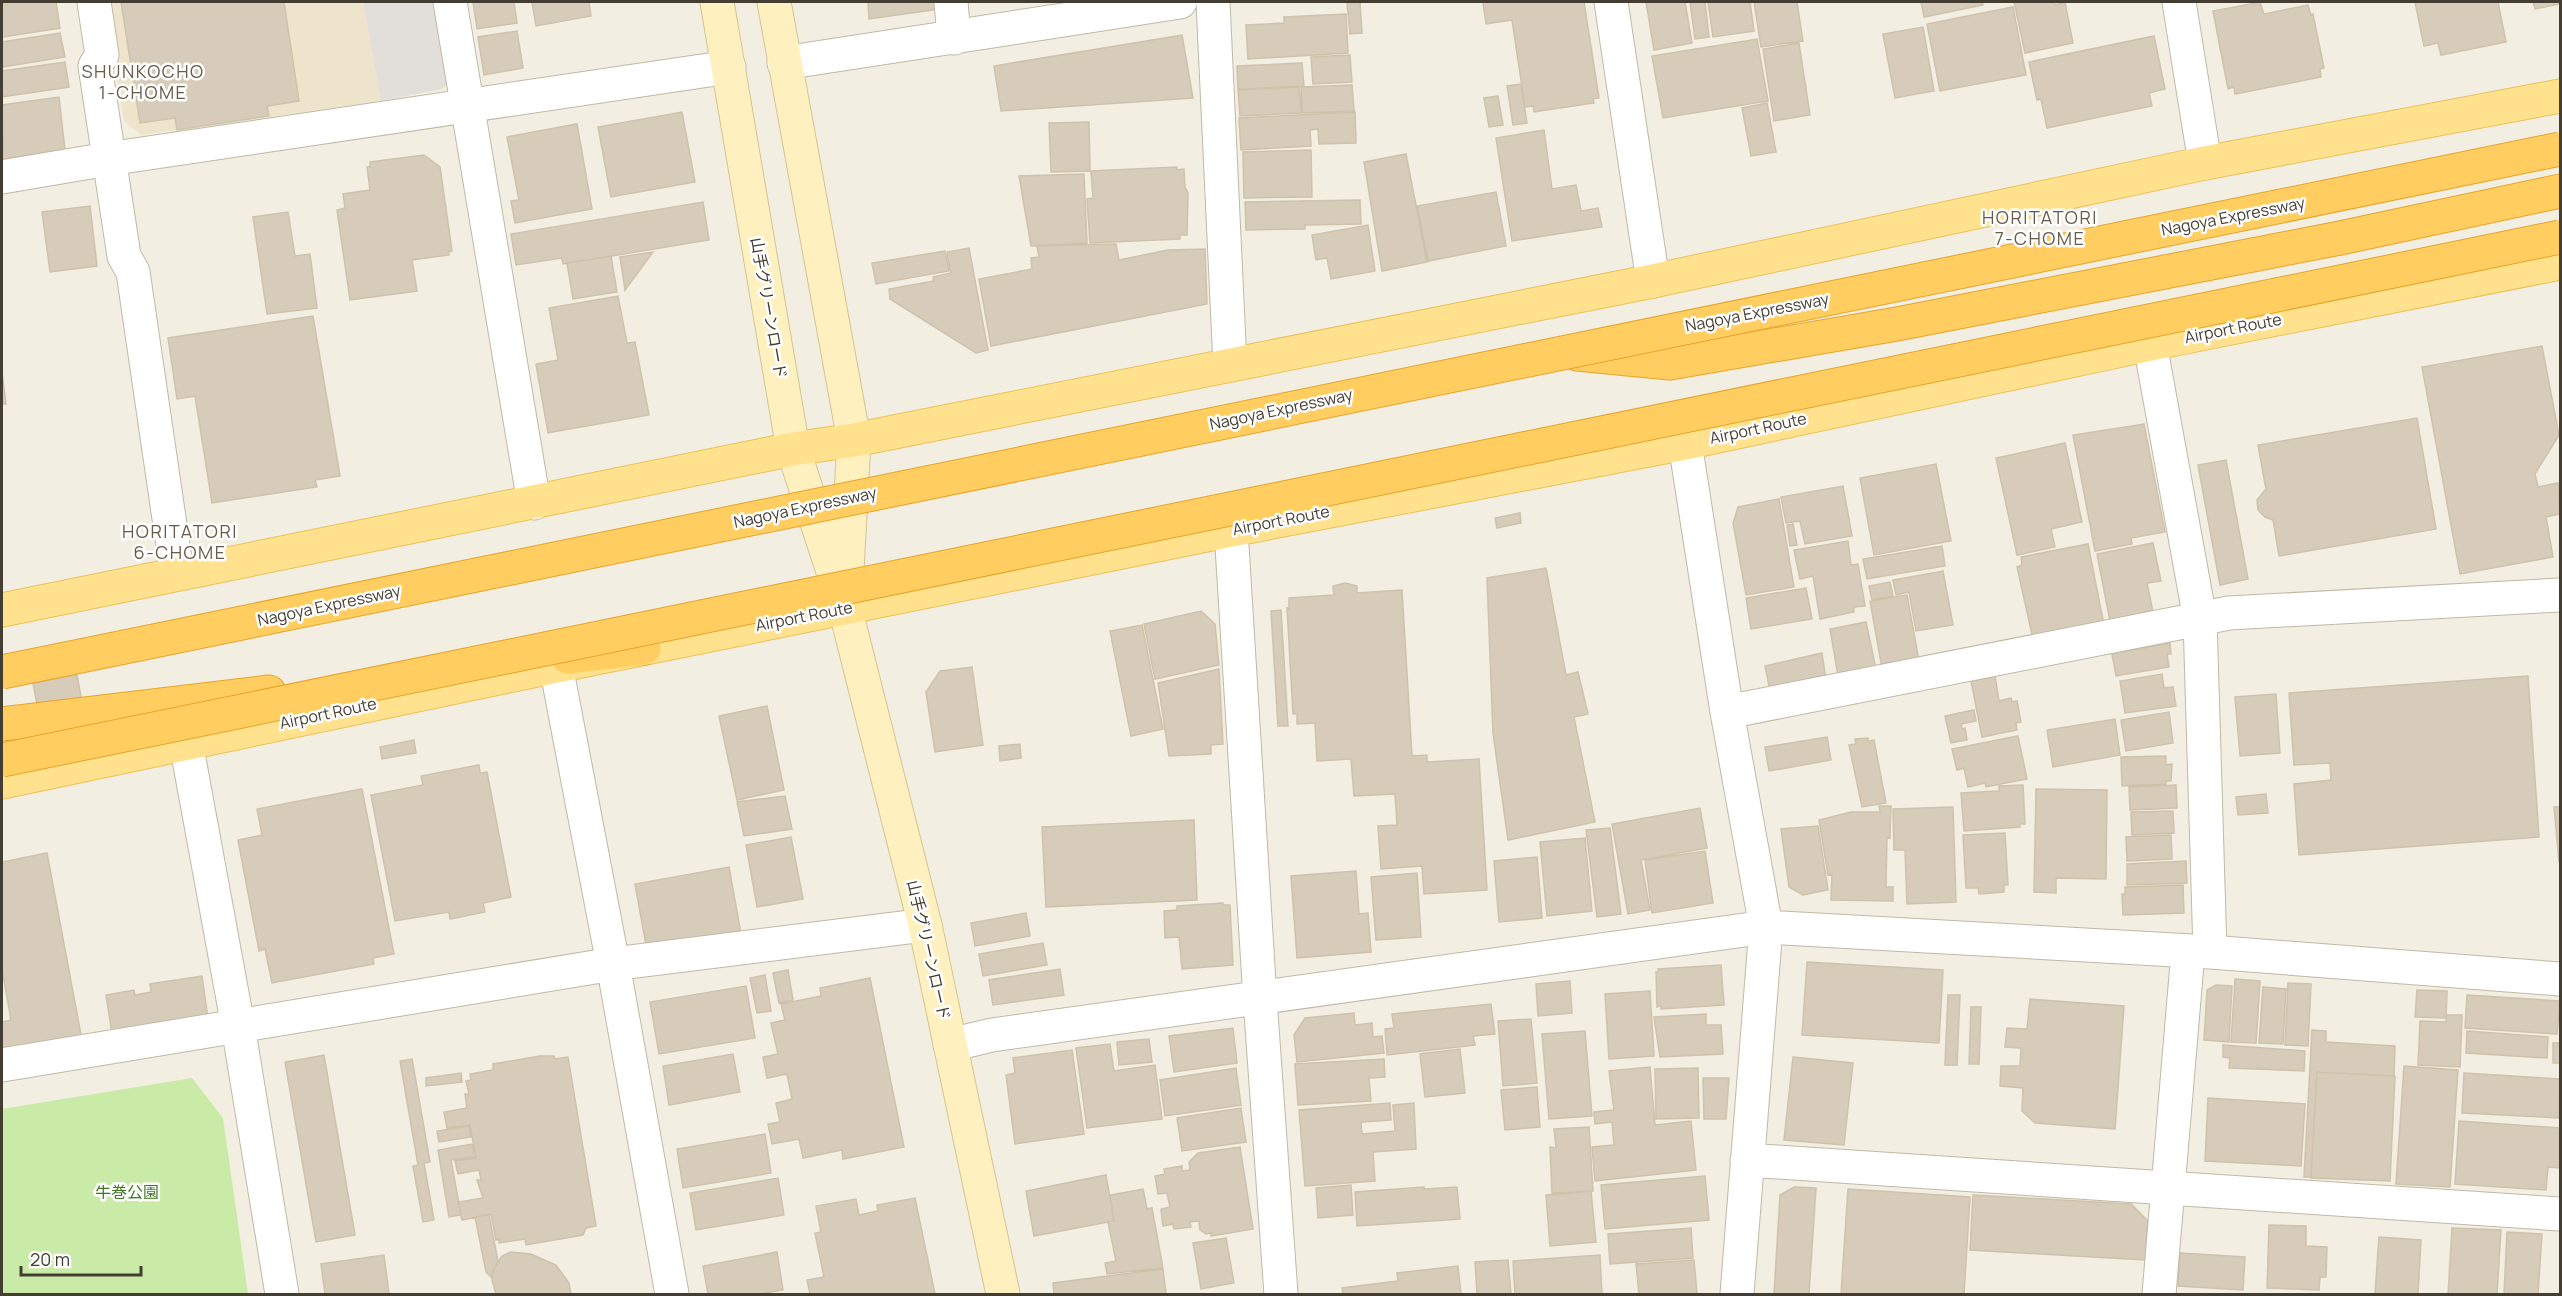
<svg xmlns="http://www.w3.org/2000/svg" width="2562" height="1296" viewBox="0 0 2562 1296" font-family="Manrope,'Noto Sans JP',sans-serif">
  <rect width="100%" height="100%" fill="#f2eee2"/>
  <path fill="#ede4cb" d="M106 2H363L381 101 141 135 124 121Z"/>
  <path fill="#caeaa8" d="M192 1078 223 1118 248 1294H2V1109Z"/>
  <path fill="#e2dfdb" d="M363 2H432L448 83 442 89 381 101Z"/>
  <path fill="#d7ccba" stroke="#cfc2aa" stroke-width="1.5" d="M2 2H56L60 28 2 37Z
    M121 2H284L299 101 267 106 269 116 177 130 175 118 140 123Z
    M473 2H514L517 23 477 29Z
    M532 2H589L591 16 536 26Z
    M868 2H940V3L933 10 869 19Z
    M1360 2 1362 33 1350 34 1347 3Z
    M1483 2H1584L1599 98 1593 99 1594 103 1534 112 1533 106 1525 107 1512 20 1486 24Z
    M1646 2H1685L1692 43 1654 50Z
    M1690 2H1705L1709 37 1695 39Z
    M1708 2H1750L1754 31 1713 37Z
    M1754 2H1797L1803 41 1761 47Z
    M1921 2H1982L1983 5 1924 17Z
    M2014 2H2054L2055 5 2065 2 2073 43 2025 53Z
    M2260 2 2264 14 2308 5 2311 15 2313 14 2324 68 2320 69 2321 77 2235 94 2234 87 2228 89 2213 11Z
    M2415 2H2498L2506 42 2441 55 2438 43 2424 46Z
    M2533 2H2560V4L2535 9Z
    M2013 7 2026 75 1940 91 1927 24Z
    M1346 14 1348 53 1248 59 1246 25 1284 23V17Z
    M1923 27 1934 91 1895 98 1883 34Z
    M517 31 523 68 484 75 478 37Z
    M60 33 65 57 2 67V42Z
    M1182 35 1193 98 1001 111 994 66Z
    M2154 36 2165 89 2149 93 2152 106 2047 128 2041 99 2037 100 2029 62Z
    M1757 39 1768 101 1663 118 1652 56Z
    M1799 43 1810 115 1774 121 1763 49Z
    M1350 55 1352 82 1313 84 1311 57Z
    M65 62 69 87 2 97V71Z
    M1302 63 1304 86 1238 89 1237 66Z
    M1521 84 1527 123 1513 125 1507 86Z
    M1352 85 1354 111 1302 113 1301 87Z
    M1299 87 1301 113 1240 116 1238 90Z
    M1498 96 1503 125 1489 127 1484 98Z
    M59 97 65 150 3 159 2 105Z
    M1767 103 1776 152 1751 156 1742 108Z
    M682 112 695 182 611 197 598 127Z
    M1355 112 1356 143 1319 144 1318 129 1310 130 1311 146 1241 150 1239 118Z
    M1089 122 1090 171 1051 172 1049 123Z
    M577 124 592 209 515 223 511 201 519 200 507 137Z
    M1544 130 1552 189 1576 185 1581 211 1598 208 1602 227 1512 241 1496 138Z
    M1311 150 1312 197 1244 198 1243 152Z
    M1406 154 1427 262 1382 271 1364 162Z
    M424 155 440 167 452 251 448 252 449 255 412 260 417 291 350 300 337 210 345 208 343 194 370 190 367 167H370V162Z
    M1177 167V170L1184 169 1185 187 1188 193 1187 235H1180V239L1090 243 1087 199 1093 198 1091 171Z
    M1084 174 1087 243 1031 246 1019 176Z
    M1496 192 1506 246 1428 261 1417 206Z
    M1360 200 1361 224 1305 225V229L1246 230 1245 202Z
    M703 202 709 240 563 264 562 258 516 265 511 234Z
    M90 206 97 266 50 272 42 212Z
    M288 212 295 256 310 254 317 308 267 314 253 217Z
    M1368 225 1375 271 1331 279 1327 258 1316 260 1312 235Z
    M1116 244 1119 260 1168 250 1205 249 1207 304 991 346 979 279 1032 269 1031 258 1039 257 1037 246Z
    M969 248 988 350 976 353 890 299 889 289 934 281 933 277 951 273 947 252Z
    M945 251 949 271 876 284 872 263Z
    M653 252 625 290 620 257Z
    M611 256 617 292 573 299 567 263Z
    M618 296 627 343 635 342 649 415 548 433 536 364 558 360 549 308Z
    M313 316 340 476 315 480 317 487 212 503 195 396 177 399 168 338Z
    M2542 346 2559 435 2535 474 2538 487 2558 483 2560 514 2546 517 2553 557 2460 574 2422 367Z
    M2 372 6 404H2Z
    M2417 418 2436 529 2279 556 2273 520 2265 517 2258 510 2257 500 2266 489 2258 445Z
    M2144 424 2165 532 2131 538 2132 544 2095 551 2073 435Z
    M2065 443 2082 522 2051 529 2055 547 2017 555 1996 458Z
    M2226 460 2248 579 2220 585 2198 465Z
    M1936 464 1951 541 1874 555 1860 478Z
    M1843 486 1852 536 1805 544 1800 521 1786 523 1781 497Z
    M1779 499 1794 587 1746 595 1733 523 1738 507Z
    M1520 513 1521 523 1497 528 1495 518Z
    M1793 524 1797 545 1790 546 1787 525Z
    M1848 541 1851 565 1858 564 1865 606 1854 607V612L1820 619 1813 576 1800 579 1794 550Z
    M2153 543 2161 581 2147 583 2153 612 2110 621 2097 554Z
    M2088 544 2104 625 2033 639 2017 567 2022 565 2021 557Z
    M1942 546 1945 566 1867 579 1863 559Z
    M1546 568 1566 675 1578 672 1588 714 1574 717 1595 822 1508 840 1493 733 1487 578Z
    M1943 571 1953 625 1916 631 1909 592 1896 595 1893 580Z
    M1890 582 1893 596 1872 600 1869 586Z
    M1345 583 1357 586V593L1402 590 1412 756 1427 755V762L1479 759 1487 890 1424 894 1422 866 1381 869 1378 826 1397 825 1395 794 1354 796 1351 759 1317 761 1315 723 1297 724V714H1293L1287 608 1289 609V598L1334 595 1333 586Z
    M1806 588 1812 619 1751 629 1746 598Z
    M1907 595 1919 661 1882 668 1870 601Z
    M1281 610 1288 726H1278L1271 611Z
    M1201 611 1215 624 1219 665 1155 679 1144 624Z
    M1866 622 1876 669 1838 676 1830 629Z
    M1142 625 1163 729 1131 736 1110 631Z
    M2170 643 2171 654H2167L2169 667 2116 676 2112 654Z
    M1822 653 1826 680 1770 691 1765 666Z
    M972 667 983 745 935 752 926 692 940 671Z
    M1219 669 1223 744 1211 745V754L1169 756 1158 683Z
    M2162 674 2164 688 2173 687 2176 706 2125 713 2120 681Z
    M77 675 82 702 38 710 33 683Z
    M1995 676 1999 701 2011 698 2012 702 2017 701 2021 722 2016 723 2017 730 1982 737 1971 681Z
    M2528 676 2539 837 2299 855 2294 784 2331 780 2330 763 2294 765 2289 693Z
    M2276 694 2280 753 2240 756 2235 697Z
    M767 706 784 790 737 800 719 716Z
    M1974 710 1976 721 1961 724 1962 729 1965 728 1967 740 1951 743 1945 716Z
    M2169 712 2173 743 2126 751 2121 720Z
    M2115 719 2120 755 2053 767 2047 730Z
    M2018 736 2027 779 1986 787 1985 783 1968 787 1964 768 1957 770 1952 749Z
    M1827 737 1831 760 1769 771 1765 747Z
    M1868 738V741L1874 740 1886 803 1862 807 1849 745 1856 744 1855 739Z
    M414 740 416 753 382 759 380 747Z
    M1020 744 1021 758 1000 761 999 746Z
    M2166 756V765L2172 764 2171 781H2166V784L2122 786 2121 757Z
    M479 765 480 773 487 772 511 897 483 903 485 912 450 919 449 912 395 921 371 795 423 785 421 776Z
    M2023 785 2025 824H2020V827L1964 831 1961 793 1999 791V786Z
    M2176 785 2177 808 2130 810 2129 787Z
    M362 789 394 954 373 958 374 964 272 983 265 949 259 951 238 840 262 835 257 809Z
    M2036 789 2107 790 2106 879 2056 878V893L2034 892Z
    M2266 794 2268 813 2238 815 2236 797Z
    M785 796 792 829 744 836 737 802Z
    M1879 806H1891L1890 838 1887 837 1886 887H1893V901L1831 900 1832 874 1828 875 1819 820 1851 812H1880Z
    M1953 807 1956 902 1907 904 1905 850H1894L1893 809Z
    M2554 807H2560V862H2559Z
    M1700 808 1707 848 1641 860 1650 910 1628 914 1612 824Z
    M2173 811 2174 833 2132 835 2131 812Z
    M1194 820 1197 900 1046 907 1042 827Z
    M1818 826 1828 890 1803 895 1789 887 1781 829Z
    M1610 828 1621 914 1597 917 1586 830Z
    M2005 833 2008 885H2004V892L1979 894 1978 888H1966L1963 835Z
    M2171 835 2172 859 2127 861 2126 837Z
    M791 837 803 899 757 907 746 845Z
    M1585 838 1592 911 1547 916 1540 842Z
    M1705 851 1713 903 1652 913 1645 860Z
    M47 853 82 1040 2 1062V1022L11 1020 2 970V862Z
    M1537 857 1542 918 1499 922 1494 861Z
    M2186 861 2187 883 2127 885V864Z
    M729 867 741 934 647 951 635 884Z
    M1356 871 1359 914 1368 913 1371 952 1297 958 1291 876Z
    M1417 873 1421 937 1376 940 1371 877Z
    M2183 885 2184 913 2123 915 2122 894H2125V887Z
    M1223 903V905H1230L1233 965 1182 969 1179 937 1165 938 1164 911 1177 910V906Z
    M1026 913 1030 936 975 946 971 923Z
    M1043 943 1047 965 983 976 979 954Z
    M1807 962 1943 970 1939 1043 1802 1035Z
    M1721 965 1724 1005 1661 1009V1006L1657 1007 1656 972H1658V969Z
    M1060 969 1064 995 993 1005 989 980Z
    M788 970 793 1000 779 1003 773 973Z
    M765 975 771 1011 757 1013 750 978Z
    M202 976 208 1019 112 1034 106 995 134 990 135 995 151 992 150 984Z
    M870 978 904 1147 843 1159 842 1150 803 1158 799 1139 772 1144 768 1124 780 1122 776 1103 792 1099 787 1074 767 1078 763 1057 778 1054 771 1023 785 1020 781 1004 821 996 820 988Z
    M2235 979 2260 981 2256 1043 2231 1042Z
    M1570 981 1572 1013 1538 1016 1536 984Z
    M2288 983 2311 984 2308 1046 2285 1045Z
    M2216 985 2232 986 2229 1042 2204 1040 2207 990Z
    M746 986 755 1038 659 1054 650 1002Z
    M2263 987 2286 989 2283 1044 2259 1043Z
    M2417 990 2447 991 2446 1018 2415 1017Z
    M1650 991 1654 1056 1609 1059 1605 994Z
    M1948 995H1960L1957 1065H1945Z
    M2467 995 2560 1001 2557 1034 2465 1028Z
    M2030 999 2124 1006 2115 1129 2035 1123 2022 1111 2023 1088 2000 1086 2001 1066H2020L2021 1048 2005 1047 2007 1028 2027 1029Z
    M1491 1004 1495 1034 1473 1036 1475 1045 1387 1055 1385 1029 1394 1028 1392 1014Z
    M1971 1007H1981L1979 1064H1969Z
    M1354 1013 1355 1025 1372 1023 1373 1037 1382 1036 1384 1053 1297 1062 1294 1035 1305 1018Z
    M1706 1014V1025H1721L1723 1054 1660 1057 1654 1017Z
    M2446 1015H2462L2460 1067 2418 1065 2420 1021 2446 1022Z
    M1531 1019 1537 1083 1503 1086 1498 1021Z
    M1233 1028 1237 1063 1174 1072 1169 1036Z
    M2312 1030 2326 1031V1042L2395 1046 2394 1076 2317 1072 2311 1177H2304Z
    M1585 1031 1592 1116 1549 1119 1542 1034Z
    M2467 1031 2548 1037 2547 1058 2466 1053Z
    M1149 1039 1152 1062 1119 1065 1117 1042Z
    M2553 1043H2560V1063H2553Z
    M1110 1044 1114 1071 1155 1065 1162 1119 1087 1128 1076 1048Z
    M2223 1045 2305 1051 2304 1071 2229 1068 2230 1058 2223 1057Z
    M1460 1049 1465 1093 1425 1097 1420 1054Z
    M1072 1050 1084 1134 1015 1144 1006 1075 1015 1073 1013 1058Z
    M733 1054 740 1092 669 1105 663 1066Z
    M324 1055 355 1235 316 1242 285 1062Z
    M540 1056H554L555 1059 568 1057 596 1226 586 1228 583 1235 526 1245 525 1239 499 1243V1239L496 1240 491 1214 462 1220 458 1202 483 1198 477 1180H481L479 1170 458 1174 455 1161 476 1158 470 1125 447 1128 444 1112 467 1108 465 1094H469L466 1081 471 1080 470 1074 493 1070V1064Z
    M1793 1057 1853 1063 1844 1145 1784 1140Z
    M412 1059 430 1162 424 1163 434 1220 423 1222 413 1166 418 1165 400 1061Z
    M1384 1059 1385 1077 1369 1078 1371 1101 1298 1105 1295 1064Z
    M2404 1066 2458 1070 2450 1187 2396 1184Z
    M1650 1067 1655 1125 1691 1121 1696 1170 1595 1181 1592 1147 1614 1145 1612 1122 1595 1124 1594 1112 1614 1110 1609 1071Z
    M1236 1068 1241 1105 1165 1116 1160 1080Z
    M1698 1068 1699 1118 1656 1119 1655 1069Z
    M2317 1072 2395 1076 2390 1181 2311 1178Z
    M461 1073 462 1082 426 1086V1078Z
    M2464 1073 2560 1079 2559 1118 2462 1113Z
    M1703 1078H1729L1726 1119H1704Z
    M1537 1087 1540 1127 1505 1130 1501 1090Z
    M2208 1098 2305 1104 2301 1166 2205 1161Z
    M1390 1103 1391 1120 1361 1122 1362 1134 1395 1131 1393 1105 1414 1103 1416 1149 1373 1152 1375 1181 1305 1186 1299 1110Z
    M1241 1108 1246 1142 1182 1151 1177 1118Z
    M2459 1121 2560 1128V1168L2548 1167 2546 1190 2455 1184Z
    M469 1126 471 1137 439 1142 437 1131Z
    M1589 1127 1593 1191 1552 1193 1550 1147 1556 1148 1554 1129Z
    M765 1134 771 1173 683 1188 677 1149Z
    M472 1144 474 1157 451 1160 461 1215 449 1217 438 1150Z
    M1240 1147 1253 1229 1211 1236V1233L1206 1234 1200 1230 1199 1221 1190 1222 1191 1227 1174 1229 1173 1224 1163 1226 1161 1209 1170 1207 1167 1193 1158 1194 1155 1176 1165 1174 1164 1169 1182 1166V1171L1190 1170 1189 1162 1198 1153Z
    M1106 1175 1114 1221 1034 1236 1026 1191Z
    M1705 1176 1709 1220 1605 1229 1601 1185Z
    M778 1178 784 1215 696 1230 690 1193Z
    M1351 1185 1353 1215 1318 1218 1316 1188Z
    M1424 1187V1189L1457 1187 1460 1219 1357 1226 1355 1192Z
    M1794 1187 1816 1188 1809 1294H1774L1780 1195Z
    M1143 1189 1147 1209 1152 1208 1163 1268 1107 1274 1105 1263 1116 1261 1108 1222 1114 1221 1110 1195Z
    M1848 1189 1970 1197 1964 1294H1841Z
    M1591 1191 1596 1242 1550 1246 1546 1195Z
    M1973 1195 2131 1204 2148 1221 2145 1260 1970 1250Z
    M915 1198 935 1294H810L807 1280 824 1277 815 1233 821 1232 816 1206 856 1199 859 1215 878 1211 877 1205Z
    M489 1215 498 1261 491 1277 486 1272 475 1217Z
    M2269 1225 2306 1226V1246L2327 1247 2326 1277H2320L2319 1290 2267 1288Z
    M1691 1228 1693 1258 1610 1264 1608 1234Z
    M2452 1228 2501 1230 2497 1294H2448Z
    M2507 1232 2542 1234 2538 1294H2504Z
    M2379 1237 2421 1240 2418 1294H2375Z
    M1226 1238 1234 1283 1201 1289 1193 1243Z
    M511 1252 531 1254 556 1265 569 1283 571 1294H496L492 1280V1272L502 1256Z
    M777 1252 783 1290 759 1294H708L703 1266Z
    M2180 1253 2245 1257 2243 1290 2178 1286Z
    M384 1255 389 1294H325L321 1264Z
    M1600 1255 1602 1294H1515L1513 1261Z
    M1508 1260 1511 1294H1477L1475 1262Z
    M1694 1260 1697 1294H1639L1636 1264Z
    M1458 1266 1461 1294H1343L1342 1288 1398 1281 1397 1273Z
    M1163 1269 1166 1294H1054L1053 1283Z"/>
  <g fill="none" stroke-linecap="round" stroke-linejoin="round">
    <g stroke="#c1b9a7" stroke-width="35">
      <path id="street" d="M94 2 102 55 95 66 124 256 133 272 177 573
        M450 2 534 503
        M951 2 954 38
        M1213 2 1230 365
        M1611 2 1653 281
        M2179 2 2205 163
        M784 63 1180 2
        M2 177 108 159 729 67
        M2150 344 2200 619 2210 952
        M1685 443 1727 712 1766 927 1737 1294
        M1231 530 1260 999 1281 1294
        M556 666 613 964 672 1294
        M1727 712 2229 613 2560 595
        M186 743 238 1026 282 1294
        M950 1045 992 1035 1766 927 2210 952 2560 979
        M2 1065 613 964 925 925
        M1747 1160 2560 1214
        M2159 1294 2188 952"/>
    </g>
    <g stroke="#d5c48e" stroke-width="35">
      <path id="secondary" d="M717 2 793 449 845 608 925 925 1003 1294
        M774 2 854 440 846 589"/>
    </g>
    <g stroke="#eac158" stroke-width="35">
      <path id="primary" d="M2 610 793 449 854 440 1653 281 2205 163 2560 96
        M2 782 556 666 1231 530 1685 443 2150 344 2560 263"/>
    </g>
    <g stroke="#e6a428" stroke-width="35">
      <path id="highway" d="M1577 354 1670 363 1897 324 2340 238 2560 191
        M568 657 644 648
        M2 724 269 692"/>
    </g>
    <use href="#street" stroke="#fff" stroke-width="33"/>
    <use href="#secondary" stroke="#fff1bf" stroke-width="33"/>
    <use href="#primary" stroke="#ffe18e" stroke-width="33"/>
    <use href="#highway" stroke="#ffcd60" stroke-width="33"/>
    <g stroke="#e6a428" stroke-width="35" stroke-linecap="butt">
      <path id="highway-bridge" d="M2 672 2560 149
        M2 760 2560 237"/>
    </g>
    <use href="#highway-bridge" stroke="#ffcd60" stroke-width="33"/>
  </g>
  <g text-anchor="middle" dominant-baseline="central" stroke-width="5" stroke-linejoin="round" paint-order="stroke">
    <g font-size="16" fill="#443d32" stroke="#fff">
      <text transform="translate(2233 216) rotate(-11)">Nagoya Expressway</text>
      <text transform="translate(769 308) rotate(80)">山手グリーンロード</text>
      <text transform="translate(1757 312) rotate(-11)">Nagoya Expressway</text>
      <text transform="translate(2233 328) rotate(-11)">Airport Route</text>
      <text transform="translate(1281 409) rotate(-12)">Nagoya Expressway</text>
      <text transform="translate(1758 428) rotate(-12)">Airport Route</text>
      <text transform="translate(805 507) rotate(-12)">Nagoya Expressway</text>
      <text transform="translate(1281 520) rotate(-11)">Airport Route</text>
      <text transform="translate(329 605) rotate(-12)">Nagoya Expressway</text>
      <text transform="translate(804 616) rotate(-11)">Airport Route</text>
      <text transform="translate(328 713) rotate(-12)">Airport Route</text>
      <text transform="translate(929 950) rotate(77)">山手グリーンロード</text>
    </g>
    <g font-size="16" fill="#417823" stroke="#fff">
      <text x="127" y="1192">牛巻公園</text>
    </g>
    <g font-size="18" letter-spacing="1.5" fill="#675c49" stroke="#fff">
      <text x="143" y="71">SHUNKOCHO<tspan x="143" dy="21">1-CHOME</tspan></text>
      <text x="2040" y="217">HORITATORI<tspan x="2040" dy="21">7-CHOME</tspan></text>
      <text x="180" y="531">HORITATORI<tspan x="180" dy="21">6-CHOME</tspan></text>
    </g>
  </g>
  <rect width="2562" height="1296" fill="none" stroke="#443d32" stroke-width="6"/>
  <path d="M21 1266v9h120v-9" fill="none" stroke="#443d32" stroke-width="3"/>
  <text x="30" y="1266" font-size="18" fill="#443d32" stroke="#ffffff" stroke-width="4.5" paint-order="stroke">20 m</text>
</svg>
